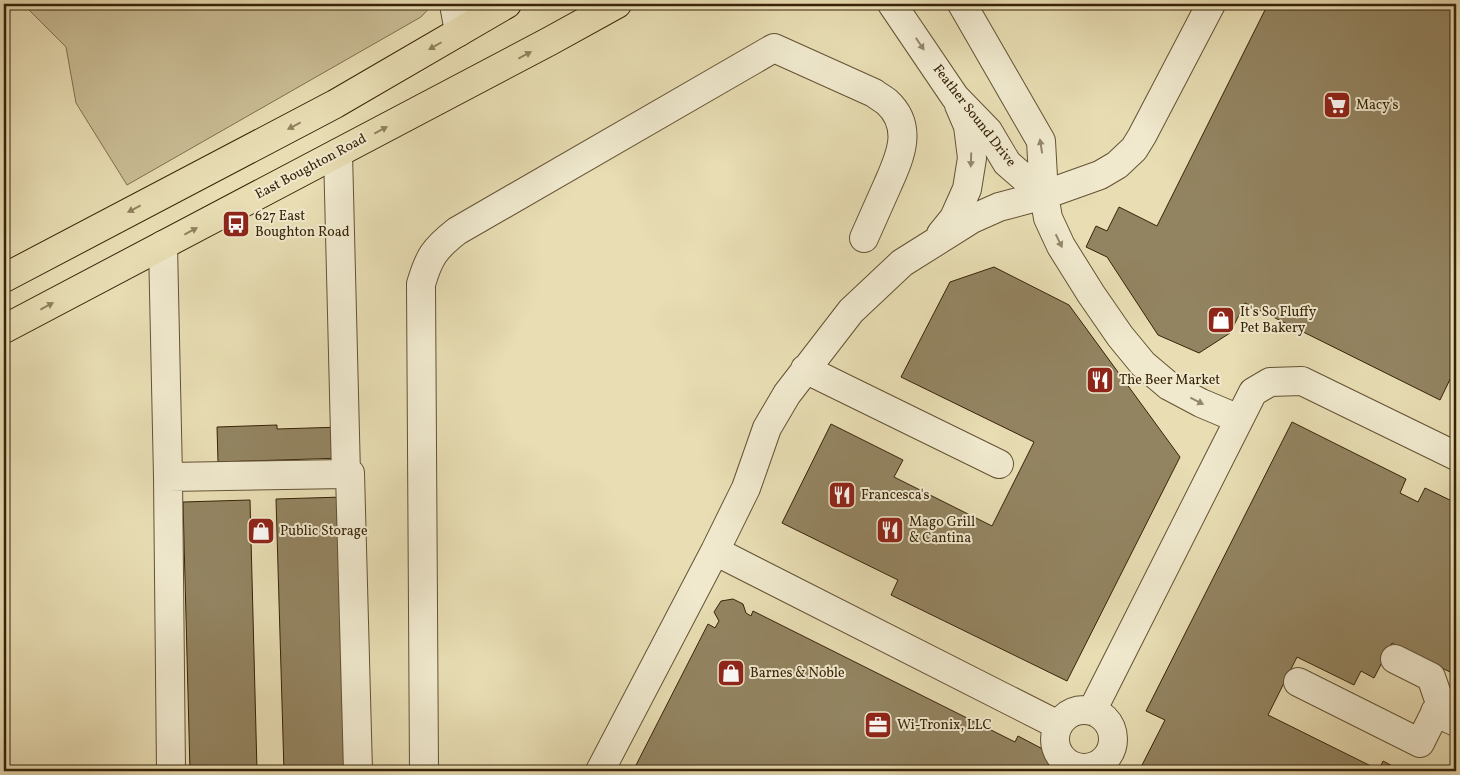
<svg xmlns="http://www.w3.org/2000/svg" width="1460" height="775" viewBox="0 0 1460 775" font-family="Vollkorn,serif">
  <rect width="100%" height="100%" fill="#e8ddb3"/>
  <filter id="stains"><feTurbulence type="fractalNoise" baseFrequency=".004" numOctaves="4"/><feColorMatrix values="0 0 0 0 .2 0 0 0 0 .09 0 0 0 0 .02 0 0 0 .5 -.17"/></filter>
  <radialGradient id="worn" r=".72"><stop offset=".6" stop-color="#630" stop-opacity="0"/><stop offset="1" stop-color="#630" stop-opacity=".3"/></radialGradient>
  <path fill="#cabd96" stroke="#80704f" d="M23 4H433L421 17 127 185 76 103 66 47Z"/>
  <path fill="#938461" stroke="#372308" d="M1268 4H1456V367L1440 400 1245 303 1230 333 1199 353 1158 335 1107 257 1086 247 1096 226 1107 231 1119 207 1157 226Z
    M994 267 1069 305 1180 457 1067 681 891 595 898 580 782 523 831 424 903 460 894 477 992 526 1034 442 901 377 950 282Z
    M1292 422 1406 479 1400 493 1418 502 1425 488 1456 503V675L1392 643 1374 678 1361 671 1354 685 1297 657 1268 715 1379 770 1383 761 1402 771H1139L1165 720 1146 711Z
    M277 425V429L342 427 343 458 218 462 217 427Z
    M343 497 351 771H284L276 499Z
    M250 500 257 771H190L183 502Z
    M733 599 743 604 746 613 751 616 753 611 1015 742 1018 736 1054 755 1046 771H633L708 624 715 628 719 621 714 612 721 601Z"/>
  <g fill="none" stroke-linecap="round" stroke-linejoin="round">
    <g stroke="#635233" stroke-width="30">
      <path id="minor" d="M454 4 459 32
        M892 4 955 97 988 131 1007 163 1044 195
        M962 4 1041 141 1044 195 1048 218 1061 246 1091 294 1120 336 1143 364 1169 386 1201 403 1239 419
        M941 234 954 218 967 189 972 158 968 126 959 105
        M163 245 168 477 346 474 338 153
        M805 369 999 464
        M346 474 350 473 358 771
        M168 477 171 771
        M715 551 1058 725
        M1298 682 1420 743 1440 703 1431 677 1395 659
        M1055 739a29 29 0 1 1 58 0a29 29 0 1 1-58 0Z
        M1092 711 1253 392 1270 382 1302 381 1456 456
        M1435 712 1456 722
        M424 771 421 284C429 257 434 249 457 231L774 48 874 93C878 96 883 99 887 102 914 127 900 157 888 184 880 202 872 220 864 238
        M600 771 715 551 746 488 767 428 787 394 851 311 902 263 972 219 999 207 1044 195 1100 175 1117 165 1134 149 1142 136 1211 4"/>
    </g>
    <g stroke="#372308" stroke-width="30">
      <path id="major" d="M4 278 335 104 507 4
        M4 329 550 41 617 4"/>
    </g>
    <use href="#minor" stroke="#f0e9ce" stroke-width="28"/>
    <use href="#major" stroke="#e8ddb3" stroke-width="28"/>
  </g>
  <defs><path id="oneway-solid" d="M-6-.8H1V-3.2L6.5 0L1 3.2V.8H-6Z" transform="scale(1.25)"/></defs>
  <g fill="#94866b">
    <use href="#oneway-solid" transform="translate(920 44) rotate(56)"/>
    <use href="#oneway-solid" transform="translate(1041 146) rotate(-99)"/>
    <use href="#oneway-solid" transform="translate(971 160) rotate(92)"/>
    <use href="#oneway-solid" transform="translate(1059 241) rotate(64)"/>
    <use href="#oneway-solid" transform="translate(1197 401) rotate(27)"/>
  </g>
  <g fill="#90805e">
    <use href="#oneway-solid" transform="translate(435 46) rotate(150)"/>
    <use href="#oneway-solid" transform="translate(525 55) rotate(-28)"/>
    <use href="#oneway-solid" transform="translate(294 126) rotate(152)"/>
    <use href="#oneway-solid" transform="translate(381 130) rotate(-28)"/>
    <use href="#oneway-solid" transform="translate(134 209) rotate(152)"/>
    <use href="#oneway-solid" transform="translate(191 231) rotate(-28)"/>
    <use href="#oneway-solid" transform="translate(47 306) rotate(-28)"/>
  </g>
  <defs>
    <g id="supermarket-square" transform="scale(1.4375)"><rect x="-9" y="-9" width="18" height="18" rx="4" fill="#8f2418" stroke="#f0e9ce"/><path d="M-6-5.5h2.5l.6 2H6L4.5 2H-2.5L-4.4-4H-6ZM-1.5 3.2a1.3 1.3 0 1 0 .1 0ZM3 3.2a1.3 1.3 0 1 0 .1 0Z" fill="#fff"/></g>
    <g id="bus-square" transform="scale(1.4375)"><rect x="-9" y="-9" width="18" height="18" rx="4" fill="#8f2418" stroke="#f0e9ce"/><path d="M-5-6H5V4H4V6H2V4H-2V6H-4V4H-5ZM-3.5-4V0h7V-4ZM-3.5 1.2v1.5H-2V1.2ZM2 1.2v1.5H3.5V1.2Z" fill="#fff"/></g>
    <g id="shop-square" transform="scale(1.4375)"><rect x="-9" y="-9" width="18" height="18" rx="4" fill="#8f2418" stroke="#f0e9ce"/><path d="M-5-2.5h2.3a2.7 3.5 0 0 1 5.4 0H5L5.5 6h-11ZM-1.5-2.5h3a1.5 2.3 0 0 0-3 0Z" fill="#fff"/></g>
    <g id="restaurant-square" transform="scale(1.4375)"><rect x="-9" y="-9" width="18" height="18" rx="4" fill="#8f2418" stroke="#f0e9ce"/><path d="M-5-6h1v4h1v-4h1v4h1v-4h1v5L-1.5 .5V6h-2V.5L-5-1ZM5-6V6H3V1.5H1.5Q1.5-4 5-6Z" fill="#fff"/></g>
    <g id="office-square" transform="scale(1.4375)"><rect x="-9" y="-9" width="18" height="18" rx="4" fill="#8f2418" stroke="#f0e9ce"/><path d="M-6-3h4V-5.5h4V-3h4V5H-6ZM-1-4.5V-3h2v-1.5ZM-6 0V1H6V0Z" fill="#fff"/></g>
  </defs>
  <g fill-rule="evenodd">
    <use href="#supermarket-square" x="1337" y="105"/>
    <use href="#bus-square" x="236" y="224"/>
    <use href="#shop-square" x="1221" y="320"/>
    <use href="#restaurant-square" x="1100" y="380"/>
    <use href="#restaurant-square" x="842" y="495"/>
    <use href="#restaurant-square" x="890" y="530"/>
    <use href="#shop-square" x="261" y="531"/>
    <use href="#shop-square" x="731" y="673"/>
    <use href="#office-square" x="878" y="725"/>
  </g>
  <g text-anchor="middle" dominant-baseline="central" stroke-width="4" stroke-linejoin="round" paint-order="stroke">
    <g font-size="14" fill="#372308" stroke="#f0e9ce" text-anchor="start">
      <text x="1356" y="105">Macy's</text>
      <text x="255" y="216">627 East<tspan x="255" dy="16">Boughton Road</tspan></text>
      <text x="1240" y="312">It's So Fluffy<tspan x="1240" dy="16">Pet Bakery</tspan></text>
      <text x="1119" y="380">The Beer Market</text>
      <text x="861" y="495">Francesca's</text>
      <text x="909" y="522">Mago Grill<tspan x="909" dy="16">&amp; Cantina</tspan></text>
      <text x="280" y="531">Public Storage</text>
      <text x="750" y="673">Barnes &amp; Noble</text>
      <text x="897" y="725">Wi-Tronix, LLC</text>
    </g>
    <g font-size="14" fill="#372308" stroke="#f0e9ce">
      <text transform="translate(974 116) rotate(52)">Feather Sound Drive</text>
      <text transform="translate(311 167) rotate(-28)">East Boughton Road</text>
    </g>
  </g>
  <rect width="1460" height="775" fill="none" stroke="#e8ddb3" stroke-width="20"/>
  <rect x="5" y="5" width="1450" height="765" fill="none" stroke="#372308" stroke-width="2.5"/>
  <rect x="10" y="10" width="1440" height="755" fill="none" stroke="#372308"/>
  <rect width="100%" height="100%" filter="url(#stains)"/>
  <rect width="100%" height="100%" fill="url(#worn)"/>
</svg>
